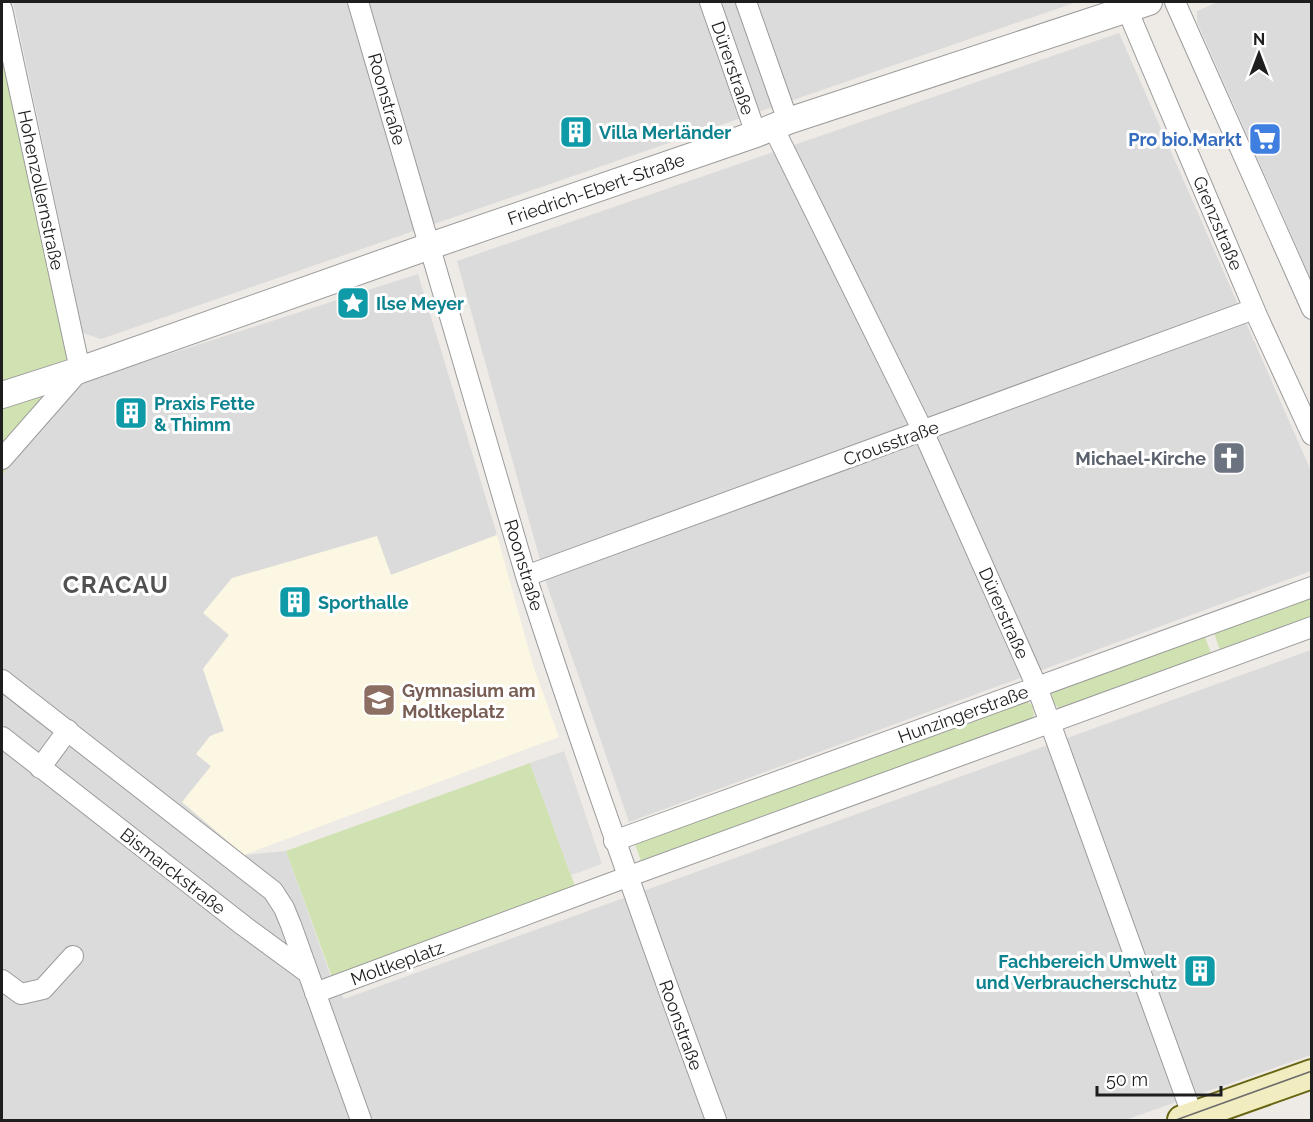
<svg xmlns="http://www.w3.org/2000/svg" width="1313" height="1122" viewBox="0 0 1313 1122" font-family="Raleway,sans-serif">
  <rect width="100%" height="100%" fill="#eeeae6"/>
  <path fill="#dcdbdb" d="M13 2H1077L101 339 83 333Z
    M1218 2H1311V279L1197 22V11Z
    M1119 33 1311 471V571L629 822 547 585 457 261Z
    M418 274 497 535 391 575 384 557 229 635 203 669 224 731 214 734 197 755 211 766 244 855 286 851 331 977 344 999 1311 650V1055L1125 1120H2V475L82 382Z"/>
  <path fill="#fbf7e2" d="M497 535 533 665 559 737 244 855 182 802 211 766 196 754 210 736 224 731 203 669 229 635 203 613 232 578 377 536 391 575Z"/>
  <path fill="#d0e2b2" d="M2 43 82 382 2 475Z
    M1311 594V620L1221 653 1213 630Z
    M1204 634 1212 656 1060 709 1053 703 1052 694 1054 689Z
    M1025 700 1032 705 1034 714 1032 719 642 864 634 841Z
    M530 763 576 889 332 977 286 851Z"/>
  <path fill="#dedede" d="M564 751 602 864 571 875 530 763Z"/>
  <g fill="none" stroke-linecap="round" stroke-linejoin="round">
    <g stroke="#9b9b9b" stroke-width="22">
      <path id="minor" d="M358 2 526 576C585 759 650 940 716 1120
        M710 2 756 134
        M746 2 788 121
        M1124 2 1258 318 1312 435
        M1175 2 1312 309
        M2 9 80 370 2 459
        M773 127 923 431 1037 687 1193 1117
        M526 576 1254 309
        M2 680 273 891 284 908 291 925 361 1120
        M2 737 244 926 308 973
        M40 768 68 730
        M614 841 1312 587
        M2 980 21 994 43 989 73 956
        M315 993 627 877 1312 627"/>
    </g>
    <g stroke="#9b9b9b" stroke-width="28">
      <path id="tertiary" d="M2 395 80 370 430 246 756 134 788 121 1149 2"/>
    </g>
    <g stroke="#686512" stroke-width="32">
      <path id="secondary" d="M1182 1120 1312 1074"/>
    </g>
    <use href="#minor" stroke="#fff" stroke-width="20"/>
    <use href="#tertiary" stroke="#fff" stroke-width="26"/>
    <use href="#secondary" stroke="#f2edc0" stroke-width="28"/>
    <path stroke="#6c6c6c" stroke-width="1.5" d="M1176 1120 1312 1071"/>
  </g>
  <defs>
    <g id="building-square" transform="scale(1.725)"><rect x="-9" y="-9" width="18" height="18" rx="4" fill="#0f9aa8" stroke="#fff"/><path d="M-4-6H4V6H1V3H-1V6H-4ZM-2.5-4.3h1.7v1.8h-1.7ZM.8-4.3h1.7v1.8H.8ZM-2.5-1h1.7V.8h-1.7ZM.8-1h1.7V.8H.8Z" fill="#fff"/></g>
    <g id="supermarket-square" transform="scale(1.725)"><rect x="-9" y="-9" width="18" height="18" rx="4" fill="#3f7fe0" stroke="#fff"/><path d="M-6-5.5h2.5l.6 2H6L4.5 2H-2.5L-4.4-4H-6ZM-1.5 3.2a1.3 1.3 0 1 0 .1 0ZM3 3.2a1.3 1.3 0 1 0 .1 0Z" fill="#fff"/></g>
    <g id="sight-square" transform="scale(1.725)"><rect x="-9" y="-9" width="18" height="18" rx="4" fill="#0f9aa8" stroke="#fff"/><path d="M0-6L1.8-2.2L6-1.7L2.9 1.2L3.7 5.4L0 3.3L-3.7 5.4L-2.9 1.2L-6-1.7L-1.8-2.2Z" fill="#fff"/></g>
    <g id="church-square" transform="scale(1.725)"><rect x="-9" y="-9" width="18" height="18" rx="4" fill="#6b7280" stroke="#fff"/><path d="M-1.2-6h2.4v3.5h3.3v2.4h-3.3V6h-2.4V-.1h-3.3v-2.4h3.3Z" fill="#fff"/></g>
    <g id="school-square" transform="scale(1.725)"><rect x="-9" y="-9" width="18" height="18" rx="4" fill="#8d6e63" stroke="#fff"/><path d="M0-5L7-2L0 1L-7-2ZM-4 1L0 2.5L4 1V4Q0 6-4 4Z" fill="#fff"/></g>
  </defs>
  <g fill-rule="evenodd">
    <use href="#building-square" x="576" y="132"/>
    <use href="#supermarket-square" x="1265" y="139"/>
    <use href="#sight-square" x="353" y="303"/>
    <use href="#building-square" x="131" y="413"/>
    <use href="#church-square" x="1229" y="458"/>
    <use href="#building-square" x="295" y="602"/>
    <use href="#school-square" x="379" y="700"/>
    <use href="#building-square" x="1200" y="971"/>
  </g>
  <g text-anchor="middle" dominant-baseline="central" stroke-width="6" stroke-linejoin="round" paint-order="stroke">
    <g font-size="18" fill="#1e1e1e" stroke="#fff">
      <text transform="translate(733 68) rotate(71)">Dürerstraße</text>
      <text transform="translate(387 99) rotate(74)">Roonstraße</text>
      <text transform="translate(596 189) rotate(-19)">Friedrich-Ebert-Straße</text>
      <text transform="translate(41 190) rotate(78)">Hohenzollernstraße</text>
      <text transform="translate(1218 223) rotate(67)">Grenzstraße</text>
      <text transform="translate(891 443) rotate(-20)">Crousstraße</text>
      <text transform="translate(524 565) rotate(73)">Roonstraße</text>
      <text transform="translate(1004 613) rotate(66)">Dürerstraße</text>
      <text transform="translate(963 714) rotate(-20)">Hunzingerstraße</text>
      <text transform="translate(173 871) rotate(38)">Bismarckstraße</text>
      <text transform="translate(397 963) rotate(-20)">Moltkeplatz</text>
      <text transform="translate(681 1025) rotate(70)">Roonstraße</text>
    </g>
    <g font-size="18" font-weight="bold" fill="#0d838f" stroke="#fff" text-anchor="start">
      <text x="599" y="132">Villa Merländer</text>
      <text x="376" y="303">Ilse Meyer</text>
      <text x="154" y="403">Praxis Fette<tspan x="154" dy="21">&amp; Thimm</tspan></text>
      <text x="318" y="602">Sporthalle</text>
      <text x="1177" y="961" text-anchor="end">Fachbereich Umwelt<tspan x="1177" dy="21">und Verbraucherschutz</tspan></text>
    </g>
    <g font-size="18" font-weight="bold" fill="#366cbe" stroke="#fff" text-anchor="end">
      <text x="1242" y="139">Pro bio.Markt</text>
    </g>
    <g font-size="18" font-weight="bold" fill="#5b616d" stroke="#fff" text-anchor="end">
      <text x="1206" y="458">Michael-Kirche</text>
    </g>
    <g font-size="18" font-weight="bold" fill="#785e54" stroke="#fff" text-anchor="start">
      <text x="402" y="690">Gymnasium am<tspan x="402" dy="21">Moltkeplatz</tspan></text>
    </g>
    <g font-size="24" font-weight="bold" letter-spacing="1.5" fill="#515151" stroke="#fff">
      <text x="116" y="584">CRACAU</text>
    </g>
  </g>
  <rect width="1313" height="1122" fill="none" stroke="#1e1e1e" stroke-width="6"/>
  <g transform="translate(1259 54)" stroke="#ffffff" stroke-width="4.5" paint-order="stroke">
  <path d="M0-4.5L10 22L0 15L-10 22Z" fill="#1e1e1e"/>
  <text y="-9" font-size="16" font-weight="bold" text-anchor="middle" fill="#1e1e1e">N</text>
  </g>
  <path d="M1097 1086v9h124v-9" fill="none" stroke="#1e1e1e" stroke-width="3"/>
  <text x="1106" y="1086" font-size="18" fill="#1e1e1e" stroke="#ffffff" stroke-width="4.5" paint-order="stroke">50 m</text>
</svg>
